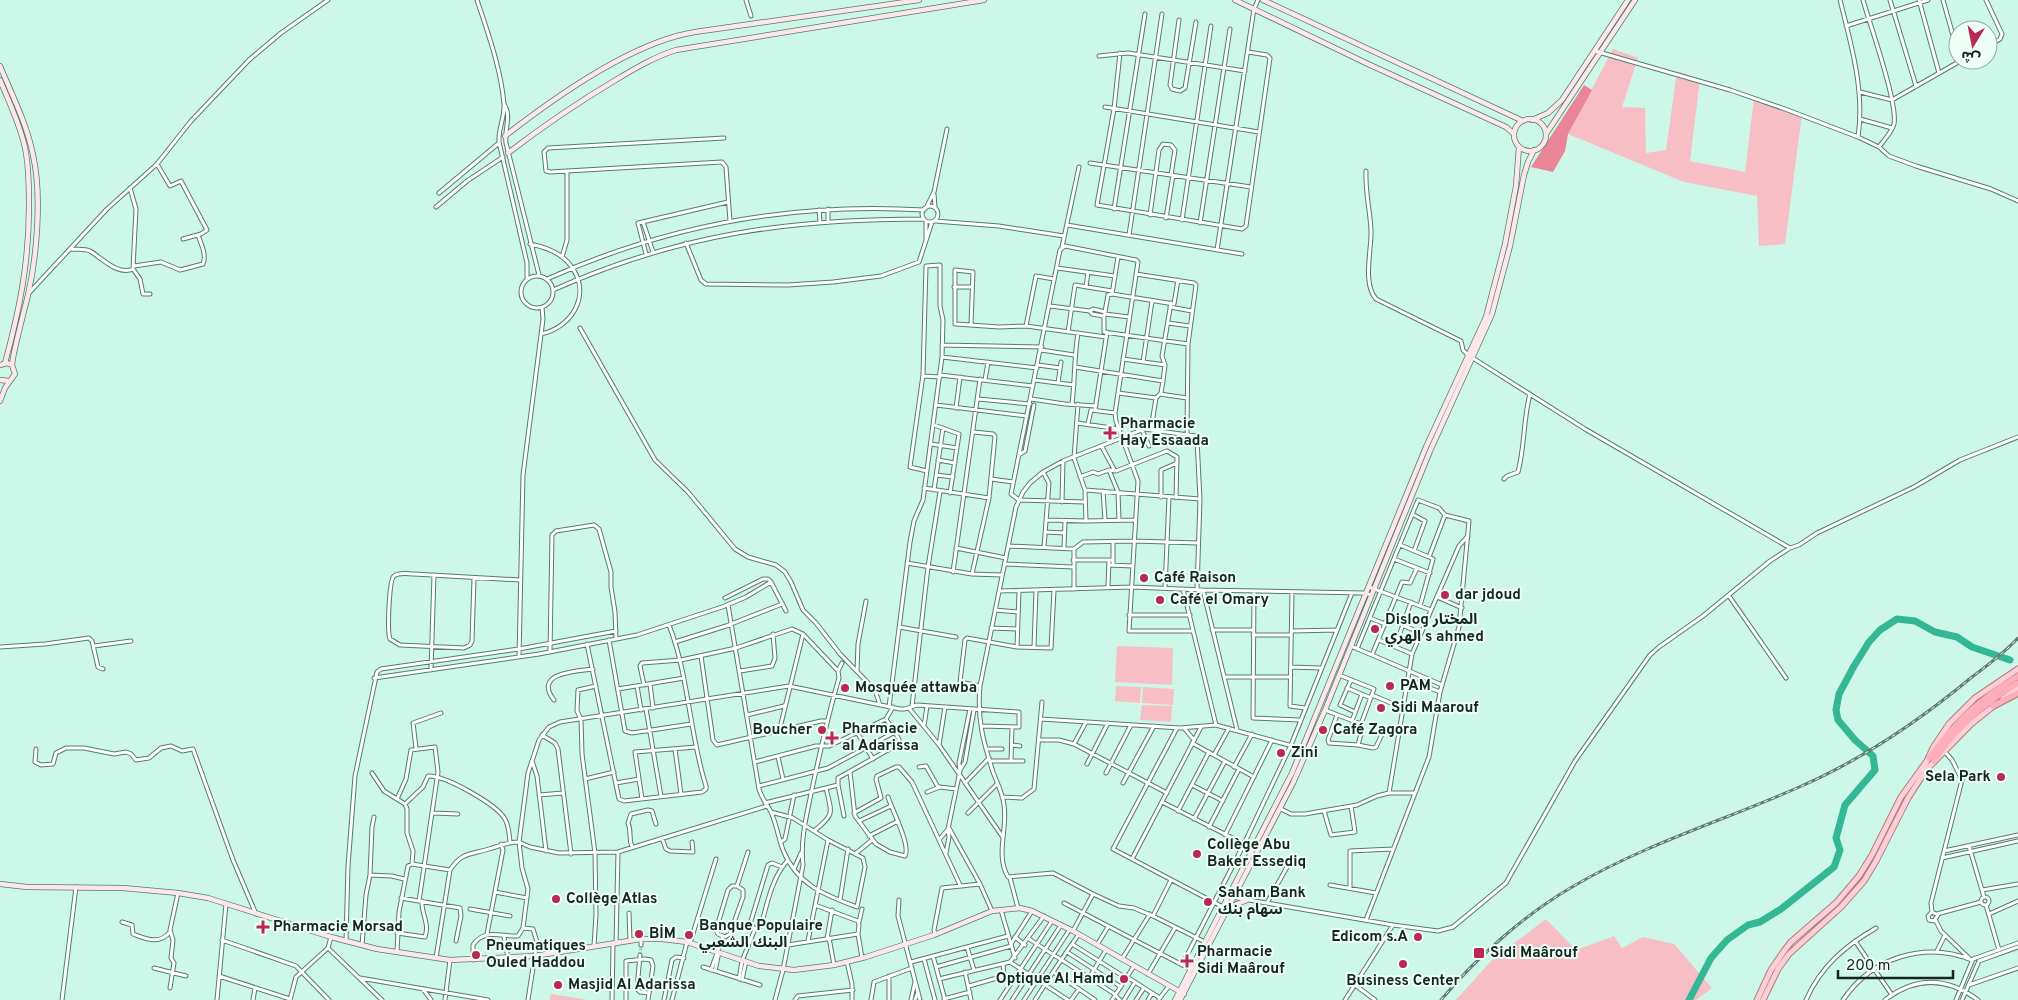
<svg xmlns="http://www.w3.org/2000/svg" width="2018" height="1000" viewBox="0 0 2018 1000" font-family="Overpass,'Noto Sans Arabic',sans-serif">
  <rect width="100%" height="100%" fill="#cdf8e9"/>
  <path fill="#f7bec6" d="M1613 49 1638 58 1622 107 1645 108 1646 153 1666 150 1677 71 1700 79 1690 161 1745 172 1754 98 1802 114 1785 244 1759 246 1757 196 1684 182 1568 134Z
    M1117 646 1173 648 1172 685 1115 682Z
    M1116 686 1141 687 1140 703 1115 701Z
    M1143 687 1174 689 1173 705 1142 703Z
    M1142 705 1172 706 1171 722 1140 720Z
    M1546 919 1576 950 1614 936 1622 948 1643 937 1674 944 1712 988 1696 1000H1456L1491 961Z
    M551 994 588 1000H550Z"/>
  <path fill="#e98596" d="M1584 85 1592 90 1568 134 1565 151 1553 172 1531 167Z"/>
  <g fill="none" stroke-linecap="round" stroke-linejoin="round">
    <path stroke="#33b795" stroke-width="7" d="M1689 1000 1711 958 1727 940 1748 925 1760 922 1781 909 1834 867 1840 850 1836 838 1845 805 1875 770 1873 756 1855 740 1838 720 1836 710 1839 694 1854 666 1869 642 1880 630 1897 619 1915 621 1935 632 1957 637 1972 647 2010 660"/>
    <path stroke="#a8cec1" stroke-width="3" stroke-dasharray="3 1.5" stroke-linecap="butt" d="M640 955 641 945"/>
    <g stroke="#547c6e" stroke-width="5">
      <path id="street" d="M477 0C488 33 501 69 504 104 505 117 498 129 499 142L527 263V278
        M746 0 751 16
        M1840 0C1851 44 1865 91 1858 137
        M1863 0C1870 25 1898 103 1894 124 1892 132 1884 140 1879 147
        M1890 0 1916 86
        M1919 0 1939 73
        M1943 0 1958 53
        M1986 0 2002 34 2000 39 1988 46
        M1179 20 1170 85 1172 89 1180 91 1185 88 1196 22
        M1846 26 1928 0
        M1595 51 1730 90 1785 109 1858 137 1879 147 1889 156 1916 166 1991 189 2018 201
        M1120 53 1114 109 1097 205 1242 229 1246 226 1270 58 1267 55 1248 52
        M1099 56 1128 53 1245 71
        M1860 92 1892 100 1962 60
        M504 104C512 116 504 129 506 143L539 275
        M1105 107 1259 132
        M1860 119 1892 128
        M724 138 548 148 544 152 546 171 550 172 722 162 726 167 730 221
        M1090 163 1251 187
        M157 164 170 186 181 181 207 230 201 234 183 239
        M1366 171C1365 191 1370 210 1371 230 1372 249 1362 283 1376 299L1461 341 1463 350 1468 355 1585 429 1790 548
        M439 193 499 143
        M934 194 935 207
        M922 214a8 8 0 1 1 16 0a8 8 0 1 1-16 0Z
        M436 207 467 181 503 157
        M926 208 934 192 947 129
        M828 209V222
        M1114 209 1145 14
        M819 210 820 222
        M1150 215 1159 150 1163 144 1171 145 1175 150 1171 175
        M1166 218 1173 175
        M1182 220 1211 26
        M935 221 999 226 1064 236
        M643 222 653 252
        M1200 223 1230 29
        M1067 225 1242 254
        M1129 235 1162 14
        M926 239V221
        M686 243 701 280 706 284 788 285 833 282 881 276 919 262 932 222
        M530 244C546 247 564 254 573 269 591 296 571 328 541 334
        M1062 247 1079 167
        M70 249C76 250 83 248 90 251 102 258 118 276 133 269L136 209 130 188
        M1217 250 1254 9 1258 0
        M646 254 638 223 728 202
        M562 257 567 240V171
        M134 266 161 262 180 270 203 264C207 255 201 244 198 235
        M1057 268 1115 276
        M133 269 140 279 143 294H150
        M1136 274 1194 283 1196 285 1188 344 1187 434
        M521 292a16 16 0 1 1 32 0a16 16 0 1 1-32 0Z
        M547 279C667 225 793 202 924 210
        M954 287H972
        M1086 287 1088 272
        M553 290C679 234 788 219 924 219
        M29 293 107 209 157 164 191 121 249 60 281 33 328 0
        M1112 294 1174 304 1178 280
        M1050 306 1090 311 1093 309 1105 312V314
        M1170 307 1192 311
        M1090 311 1092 314 1103 316 1105 314 1129 317
        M1105 312 1108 295 1112 294 1118 257
        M1104 316V332L1188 344
        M1168 323 1190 326
        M971 325 973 272 955 270V324H956L999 327 1026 326 1106 337
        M1026 326 1036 276 1054 279
        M580 328 655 460 688 492 735 549 748 557 776 565 785 572 791 582 803 610 816 623 840 654 875 690 880 705
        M1068 332 1075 285 1112 291
        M942 345 1042 347
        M1041 350 1074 355
        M942 357 1037 368
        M1123 359 1165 365
        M1143 362 1152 301
        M1038 365 1060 368
        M1075 367 1163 381
        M940 375 1033 386
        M923 376 940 377
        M985 380 988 362
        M1034 380 1074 385
        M1058 383 1061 362
        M1118 393 1156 398
        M1160 394 1187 398
        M978 399 1030 404
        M1031 399 1065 404 1096 406
        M1072 404C1075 380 1074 357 1078 333
        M1078 404 1074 458 1085 490 1086 521
        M936 405 1027 416
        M956 408 960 377
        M1095 410 1107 332
        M1077 423 1119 429
        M1088 424 1091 410 1115 413
        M934 425 959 434 950 493
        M1151 429 1156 398 1161 393 1163 381 1165 365 1162 356 1171 303
        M1142 430 1149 446
        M931 444 957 448
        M1102 447 1115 471
        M1019 455 1025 451 1034 405
        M938 460 955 463
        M1109 470 1118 492 1119 520
        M1043 472 1049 483 1044 547
        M936 475 953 477
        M1080 477 1093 472 1098 474 1109 470 1116 471 1167 451 1177 457 1176 498
        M991 479 1013 482
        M1504 479 1507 476 1518 472C1525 446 1523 420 1530 394
        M924 488 989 498
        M934 490 943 428
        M1085 490 1200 499
        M1103 491 1105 520
        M1161 497V470L1177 463
        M1062 502 1063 461
        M1085 502 1019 500 1011 494 1060 250 1065 246 1136 260 1138 262 1115 413 1116 421 1138 481 1129 631H1193
        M1412 514 1425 521 1414 551
        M1047 520 1086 521 1136 520
        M1045 532 1065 533
        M1113 543V565
        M1400 545 1429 557
        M1008 546 1074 549
        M956 548 1006 558
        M1064 548 1065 521
        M1394 559 1430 573
        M1073 560H1113
        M907 563 972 574 1002 575
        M1005 564 1073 567
        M1109 565 1133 566
        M953 572 980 379
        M972 574 989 498 995 436 993 434 974 432
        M474 578 472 641 470 645 464 648 400 645 390 639C387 632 389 580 394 576 399 572 408 574 414 574L520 580
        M1108 587 1109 560
        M1369 587 1431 610
        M1165 588 1169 498
        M1074 589V549L1083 542 1135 541 1198 543
        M1183 589 1216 725
        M1197 590 1200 499 1197 440 1196 436 1144 429 1063 461 1043 472 1030 483 1023 492 1016 507 980 686C977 719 983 741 993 772 997 783 1003 794 1004 805 1008 828 995 855 1008 877L1053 873 1093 894 1119 906 1134 908 1153 916 1205 942
        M1203 590 1237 730
        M999 591 1132 587 1203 590 1363 593 1372 595
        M1254 591 1253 718 1300 720
        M1292 592 1290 706 1305 708
        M1729 596 1786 678
        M1437 597 1462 608
        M725 598 763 579H768L771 582 786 611
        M728 605 759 789C762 800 770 807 773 817 777 828 779 839 783 850 797 885 825 895 857 907L865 867 863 858 828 840 793 818 771 812
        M1420 606 1433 559 1429 557 1445 515
        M995 610 1018 612
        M1129 615H1190
        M1370 618 1385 624
        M1402 625 1421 633
        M899 627 956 637
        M991 628 1017 629
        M1212 630H1253
        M1292 631 1337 630
        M1253 635H1291
        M609 640 625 731 632 733 691 724
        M1379 640 1412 654
        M675 642 726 626 782 604
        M587 644 619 799 624 801 702 792 706 789V786C689 733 689 676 669 625
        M94 646 131 641
        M1351 646 1442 685
        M0 647 45 644 89 638 92 641 98 667 103 669
        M1017 647 1019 591
        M1034 647 1036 591
        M1395 647 1411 602
        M1357 649 1418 500 1439 508 1445 515 1469 521 1459 627 1440 692 1429 757 1366 920
        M550 651 552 535 556 531 594 525 599 529 611 572V587L615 612 616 639
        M1372 655 1402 582 1410 583 1417 568
        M701 656 713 740 717 745 821 721H827
        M519 657 523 475 543 319 542 307
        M1291 667 1321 668
        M431 670 434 575
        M740 671 772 666 775 658 773 634
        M838 671 842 663
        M857 671 858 644 866 601
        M1339 675 1374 689 1361 724 1362 730 1358 745
        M1224 677H1290
        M374 678 539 654 637 635 722 607 746 597 771 582
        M1407 679 1440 692
        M1351 680 1340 705 1355 712
        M650 684 653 708
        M644 685 640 666 642 663 681 660 736 648 792 629 803 634 838 671 839 678C828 715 820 752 812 789 807 814 800 839 803 865L783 970 775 1000
        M637 686 641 710
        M980 686 960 682 965 640 967 638 1017 647 1051 648 1054 590
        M1347 688 1371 698
        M618 689 684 678
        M1372 695 1403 708
        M554 700C533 673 575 671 593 669
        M912 706 928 567 940 492
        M889 707 910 542 914 521 923 500 942 357 943 320 940 306V265L926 266 923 375 910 467 927 471
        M909 708 939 745 1002 836
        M646 709 661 796
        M1325 710 1361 724
        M747 715 784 706
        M1337 715 1328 740 1329 743 1358 745 1373 748 1376 747 1383 732 1388 730 1399 732
        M1041 719 1180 728 1216 725 1307 750
        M1352 721 1362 694
        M924 726 927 706
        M1177 728 1113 849 1223 907
        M1184 728 1194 740
        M779 732 803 634
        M858 734 873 759
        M542 735 555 743 558 749 571 854
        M1039 740H1059L1074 744 1167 793
        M1192 743 1254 777
        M1074 744 1086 722
        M939 745 945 707
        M1012 745 1020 746
        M416 748 413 723 441 713
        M36 749 35 762 41 765 53 764 56 753 66 748H84L114 754 126 752 131 754 136 760 149 758 161 748 171 746 182 751 193 749 233 860 256 914
        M675 749 681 794
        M986 749H1002
        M1214 755 1229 728
        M778 757 783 779
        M532 761 528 773 519 842 530 847 559 853 618 852 767 806
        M990 761H1023
        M1011 761 1012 727
        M755 762 816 746H829L886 719 893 707
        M1087 764 1108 723
        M919 767 926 766 938 787
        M1234 767 1252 734
        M960 770 965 762 974 710
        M850 772 855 816 876 844 890 852 905 856C911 845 892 810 888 797
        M372 773 384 791 405 804 407 809V833L413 851 412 864
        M1106 773 1131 725
        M585 779 614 772
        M616 783 639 779
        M965 783 989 758
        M1123 783 1154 726
        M838 785 844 816
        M1192 785 1223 801
        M759 786 828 768 895 732
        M927 792 940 787 956 789
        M1389 793 1412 654 1459 546 1468 536
        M539 795 563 793
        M1002 797 1022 798 1034 789 1042 702
        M397 799 406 779 411 750 435 747 438 772 419 901
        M642 799 635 752 696 747
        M1162 802 1254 849
        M765 803 838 785V778L897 745 899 739 886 719
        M405 804 423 787 428 776C445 775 496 804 505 819 509 826 509 833 510 842
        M1281 809 1291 814H1305L1357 805 1377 796 1389 793H1415
        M1178 811 1209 752
        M1324 811 1331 835 1355 832 1351 806
        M433 813 458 814
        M854 813 881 798 876 779 877 776 896 767H899L912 782 960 885
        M968 813 997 784
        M1194 819 1225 761
        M859 821 891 806
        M1209 827 1239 769
        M949 828 980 884 992 911
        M814 831C835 814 832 814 826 788
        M1225 835 1272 740
        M869 836 898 821
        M662 838 666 849 670 851 693 852 692 842
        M939 840 948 829
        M781 842 785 839 794 795
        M1969 846 1984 897
        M632 847C628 837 632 832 628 823L631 814 648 810 652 811 656 824
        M546 851 537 776 532 761 539 740 549 727 560 722 789 686 900 709H905L917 705 1019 712V727L981 726
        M1944 851 2018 835
        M946 853 949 837 948 829 960 771 959 763 970 709
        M855 854 872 840
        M1942 858 2018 841
        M1132 859 1201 727
        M782 867 772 863 768 865 750 924 755 929 761 926C767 904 772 877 788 860
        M794 869 801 853
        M370 875 392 876 404 879
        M1010 878 1018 908
        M1330 885 1376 893
        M732 886H737L743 890V897L730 934 725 937 718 934 716 930 728 890Z
        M737 886 748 852
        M1350 888V851L1393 849
        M1982 890 2018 884
        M495 892 527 898
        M1232 897 1393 925 1438 931 1453 927 1506 883 1575 761 1650 655 1659 647 1703 616 1770 561 1790 548 1799 545 1817 533 1914 487 1960 460 2018 437
        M1981 901a4 4 0 1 1 8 0a4 4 0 1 1-8 0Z
        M401 898 460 908 461 916 456 941
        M840 900 848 849
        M899 900 898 916 920 1000
        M1064 903 1190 969
        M1267 903 1287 867
        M815 905 858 921 859 925 858 934 862 958
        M1986 905 1999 950
        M470 909 510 916
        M1001 910 1015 958
        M1932 912 1938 915 1934 921 1929 920 1928 916 1932 912 1931 903 1962 780 1952 760 1945 752
        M629 913 630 941
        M1937 914 1981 902
        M1989 914 2018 901
        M1153 916 1171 880
        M1936 921 1941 931 1970 959
        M122 922 132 925 133 934C147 939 159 945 170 932
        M859 922 862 909
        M1073 931 1093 894
        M397 933 425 937C430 923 421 914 422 901
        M487 934 503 850 501 844
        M935 934 934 930 942 888 980 884
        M504 937 508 958
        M1015 937 1025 945
        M829 938 834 965
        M827 939 832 910
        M1029 939 1113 993 1120 1000
        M222 940 296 966 329 1000
        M346 941 348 866 355 776 377 672 381 669 519 649 616 631
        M808 941 828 840
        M1855 941 1892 995
        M690 943 716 859
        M616 944 618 852
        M1011 944 1032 911
        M1072 944 1079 934
        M362 945 366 895 370 875 372 827 374 817
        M641 945V939
        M788 945 858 934
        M1097 945 1108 927
        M594 946 596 915 595 853 582 754 581 719 577 711 578 690 596 686
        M967 947 974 970
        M328 948 382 1000
        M1937 951 1945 935
        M397 952 399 912 408 866 412 864 450 870
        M1067 952 1121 987
        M640 955 637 989 640 992 649 993
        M933 956 945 1000
        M436 958 450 870C462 851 472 855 492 848 502 845 508 842 519 842L522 868 528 889 523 928
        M924 959 935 1000
        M1122 959 1150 914
        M473 960V945C484 928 501 937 518 936L523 928 533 929 537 942 528 1000
        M847 962 852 984V1000
        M911 962 1008 936
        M1010 962 1068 1000
        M1182 965 1244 844 1291 745 1352 593
        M703 967 760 985
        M936 967 1011 946
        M154 968 186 976
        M711 970 723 936
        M715 971 719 952
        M965 972 971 1000
        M1148 974 1175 928
        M219 976 290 999
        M1127 977 1160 998
        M360 978 488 1000
        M1089 978 1106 950
        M739 979 742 961 755 929
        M939 979 1010 962 1044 916
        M742 980 746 961
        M1355 985 1375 1000
        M1969 985 2018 968
        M969 986 1004 976 1003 964
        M170 988 174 963 171 958 173 940 170 930 178 893
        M423 989 431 1000
        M1079 989 1053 972 1072 944 1126 978
        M944 999 970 992
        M1159 999 1169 986
        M62 1000 76 887
        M217 1000 226 904
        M253 1000 255 988
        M290 1000 296 977 328 948 331 937
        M445 1000 450 960
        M612 1000 613 945
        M626 1000V961L645 959 651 960 653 966 648 1000
        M664 1000 672 960 676 957 684 958
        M672 1000 687 942
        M795 1000 798 996 853 990
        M871 1000 874 982 912 968
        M889 1000V976
        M911 1000 915 982
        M915 1000 918 992
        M1000 1000 1052 921
        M1012 1000 1061 925
        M1024 1000 1070 929
        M1035 1000 1053 972
        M1071 1000 1079 989 1095 1000
        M1112 1000 1134 966
        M1124 1000 1135 982
        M1136 1000 1144 988
        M1148 1000 1152 993
        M1345 1000 1393 925
        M1806 1000C1821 966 1845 946 1876 928
        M1843 1000C1872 957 1925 941 1972 960
        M1885 1000C1916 976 1947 977 1978 1000
        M1956 1000 1973 959 2018 943
        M1962 1000 1979 961 2018 947"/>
    </g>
    <g stroke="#547c6e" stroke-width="6">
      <path id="secondary" d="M1235 0 1368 64 1506 127 1514 134
        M1263 0 1523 121
        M0 66C12 95 27 124 33 155 42 194 37 256 28 295 23 316 17 337 13 358L12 365 15 374 5 388 0 401
        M0 80C9 102 20 124 25 148 29 166 29 186 29 205 29 262 20 308 5 363
        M1514 135a16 16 0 1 1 32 0a16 16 0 1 1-32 0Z
        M1532 120 1548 113 1562 100 1628 0
        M1546 134 1635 0
        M505 136C555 97 632 42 695 32L919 0
        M508 153C542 127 577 103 614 81 634 69 654 57 676 50L984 0
        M0 365 7 363 12 365
        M0 380 9 381
        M0 884 27 887 123 888 178 893 208 898 331 937 377 949 450 960 534 956 641 939H662L687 942 759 966 794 970 834 965 866 957 934 935 992 911 1020 908 1032 911 1073 931 1184 994
        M1230 907 1247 900
        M1175 1000 1292 773 1426 447 1486 317 1505 244 1516 186 1519 147
        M1180 1000 1293 783 1325 710 1430 451 1492 314 1510 246 1524 175 1528 162 1534 150"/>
    </g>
    <g stroke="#ac7e84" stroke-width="7">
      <path id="primary" d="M2003 699 2018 688
        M1757 1000 1771 970 1784 951 1791 942 1836 903 1859 876 1872 855 1901 797 1927 761 1933 748 1949 724 1975 698 2018 669
        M1763 1000 1778 969 1789 954 1841 907 1864 881 1876 861 1908 798 1926 770 1971 724 1996 704"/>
    </g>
    <g stroke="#ac7e84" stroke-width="8">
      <path id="highway" d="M1993 706 2018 693
        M1929 758C1957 721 1978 700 2018 676
        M1934 761C1956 727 1983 703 2018 683"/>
    </g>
    <use href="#street" stroke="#fff" stroke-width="3"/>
    <use href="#secondary" stroke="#fee7ea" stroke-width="4.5"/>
    <use href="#primary" stroke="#feced6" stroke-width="5"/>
    <use href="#highway" stroke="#fdaeba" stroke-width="5.5"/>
    <g stroke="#617c72" stroke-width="3">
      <path id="rail" d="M1441 1000C1476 958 1524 915 1572 887 1643 845 1722 821 1797 788 1860 761 1919 721 1972 677 1988 665 2004 653 2018 638"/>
    </g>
    <use href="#rail" stroke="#eefff8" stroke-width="1" stroke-dasharray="4" stroke-linecap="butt"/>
  </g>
  <g fill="#b92953" stroke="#eefff8" stroke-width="2">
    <path d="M1107.5 425.5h5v5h5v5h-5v5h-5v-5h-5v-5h5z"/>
    <circle cx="1144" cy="578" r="5"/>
    <circle cx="1445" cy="595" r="5"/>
    <circle cx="1160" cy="600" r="5"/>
    <circle cx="1375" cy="629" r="5"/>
    <circle cx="1390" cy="686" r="5"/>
    <circle cx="845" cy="688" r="5"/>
    <circle cx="1381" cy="708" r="5"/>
    <circle cx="822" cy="730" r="5"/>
    <circle cx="1323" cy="730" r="5"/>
    <path d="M829.5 730.5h5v5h5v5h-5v5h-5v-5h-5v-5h5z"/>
    <circle cx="1281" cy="753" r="5"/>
    <circle cx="2001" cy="777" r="5"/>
    <circle cx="1197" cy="854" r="5"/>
    <circle cx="556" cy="899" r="5"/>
    <circle cx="1208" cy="902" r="5"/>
    <path d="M260.5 919.5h5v5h5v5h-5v5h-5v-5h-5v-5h5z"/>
    <circle cx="639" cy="934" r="5"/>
    <circle cx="689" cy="935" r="5"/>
    <circle cx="1418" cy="937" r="5"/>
    <rect x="1473" y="947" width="12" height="12" rx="2.5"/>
    <circle cx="476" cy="955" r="5"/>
    <path d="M1184.5 953.5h5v5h5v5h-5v5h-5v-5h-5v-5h5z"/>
    <circle cx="1403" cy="964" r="5"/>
    <circle cx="1124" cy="979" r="5"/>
    <circle cx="558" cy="985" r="5"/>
  </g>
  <g text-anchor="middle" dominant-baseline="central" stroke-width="4" stroke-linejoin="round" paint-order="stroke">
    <g font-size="15" font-weight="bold" fill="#15251f" stroke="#eefff8" text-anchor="start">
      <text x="1120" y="424">Pharmacie<tspan x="1120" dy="17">Hay Essaada</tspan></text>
      <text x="1154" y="578">Café Raison</text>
      <text x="1455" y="595">dar jdoud</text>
      <text x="1170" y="600">Café el Omary</text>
      <text x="1385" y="620">Dislog المختار<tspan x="1385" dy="17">الهري s ahmed</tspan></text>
      <text x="1400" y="686">PAM</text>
      <text x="855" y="688">Mosquée attawba</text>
      <text x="1391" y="708">Sidi Maarouf</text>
      <text x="842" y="729">Pharmacie<tspan x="842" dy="17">al Adarissa</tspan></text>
      <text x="812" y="730" text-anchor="end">Boucher</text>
      <text x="1333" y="730">Café Zagora</text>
      <text x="1291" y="753">Zini</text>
      <text x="1991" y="777" text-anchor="end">Sela Park</text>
      <text x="1207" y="845">Collège Abu<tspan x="1207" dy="17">Baker Essediq</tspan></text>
      <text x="1218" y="893">Saham Bank<tspan x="1218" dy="17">سهام بنك</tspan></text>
      <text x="566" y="899">Collège Atlas</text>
      <text x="699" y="926">Banque Populaire<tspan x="699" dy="17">البنك الشعبي</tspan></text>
      <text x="273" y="927">Pharmacie Morsad</text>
      <text x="649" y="934">BİM</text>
      <text x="1408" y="937" text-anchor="end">Edicom s.A</text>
      <text x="486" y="946">Pneumatiques<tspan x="486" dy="17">Ouled Haddou</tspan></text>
      <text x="1197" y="952">Pharmacie<tspan x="1197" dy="17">Sidi Maârouf</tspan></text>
      <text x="1490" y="953">Sidi Maârouf</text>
      <text x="1114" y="979" text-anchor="end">Optique Al Hamd</text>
      <text x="1403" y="981" text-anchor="middle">Business Center</text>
      <text x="568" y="985">Masjid Al Adarissa</text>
    </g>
  </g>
  <g transform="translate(1973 45) rotate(190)"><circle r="24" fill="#eefff8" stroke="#97a8a1"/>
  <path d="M0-4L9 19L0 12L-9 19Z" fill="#b92953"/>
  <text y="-8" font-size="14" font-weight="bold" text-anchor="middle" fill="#15251f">ش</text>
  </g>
  <path d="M1838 970v8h115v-8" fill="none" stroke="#15251f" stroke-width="2.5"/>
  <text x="1846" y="970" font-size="15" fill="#15251f" stroke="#eefff8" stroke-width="4" paint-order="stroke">200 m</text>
</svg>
